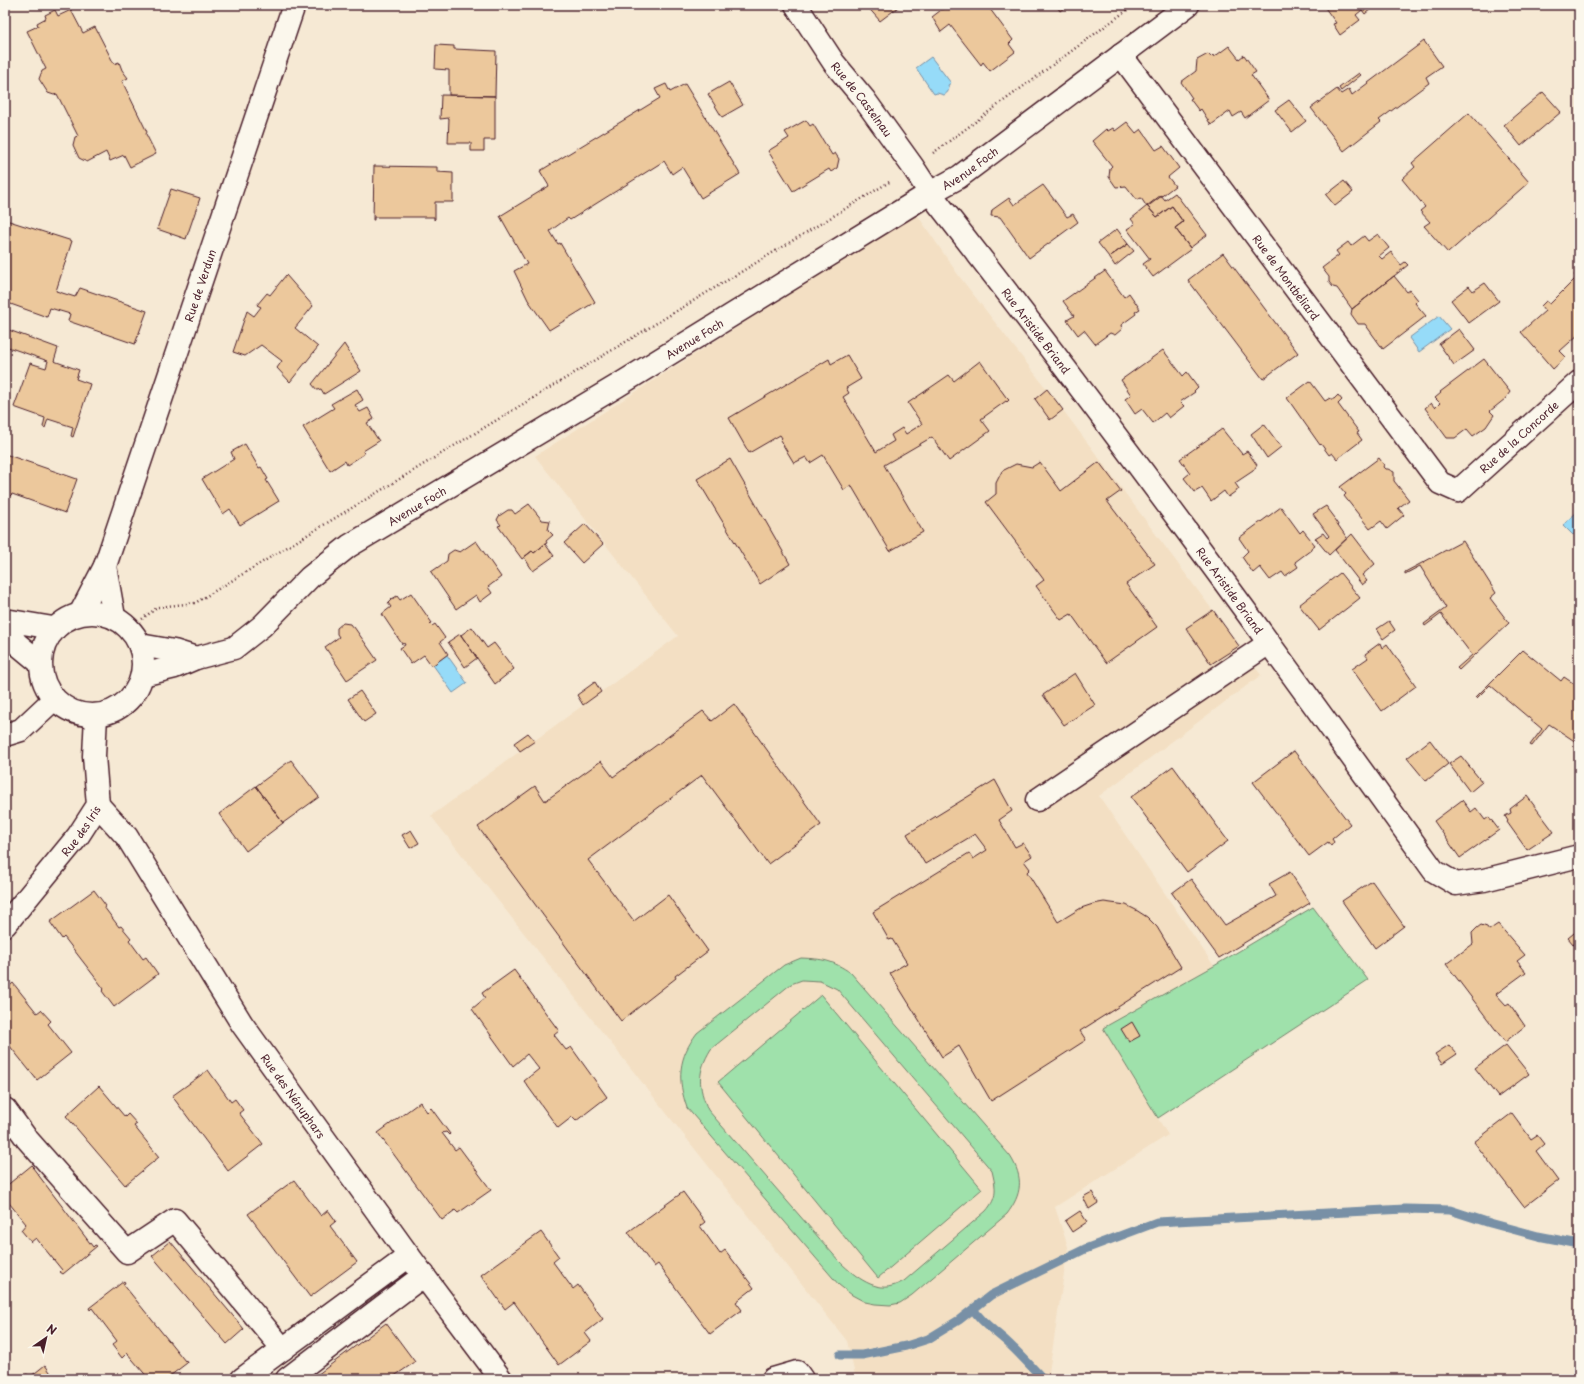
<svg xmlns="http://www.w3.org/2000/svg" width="1584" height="1384" viewBox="0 0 1584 1384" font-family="'Playpen Sans',sans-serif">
  <rect width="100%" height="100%" fill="#f6e9d4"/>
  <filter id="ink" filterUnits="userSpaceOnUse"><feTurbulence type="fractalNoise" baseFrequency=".025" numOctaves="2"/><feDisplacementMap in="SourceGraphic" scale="8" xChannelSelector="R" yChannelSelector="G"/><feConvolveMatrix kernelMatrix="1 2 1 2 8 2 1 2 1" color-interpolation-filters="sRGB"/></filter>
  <g filter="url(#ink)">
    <path fill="#f3dfc3" d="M916 213 959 276 1063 410 1261 675 1099 796 1214 966 1103 1028 1168 1135 1055 1207 1068 1247 1048 1379H856L847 1341 431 816 678 636 535 456Z"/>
    <path fill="#9fe1ab" stroke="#74806b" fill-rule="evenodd" d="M1313 907 1368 980 1158 1118 1103 1028 1214 966Z
      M801 958C823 959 832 960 851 973L1010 1156C1024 1178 1022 1194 1007 1214L912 1295 900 1303 890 1305 875 1304 865 1302 852 1295 839 1285 687 1108C677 1079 678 1058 697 1033L784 965ZM802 980 820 981 837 989 992 1171C996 1188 998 1197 986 1211L904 1281C900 1283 896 1285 892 1286 873 1292 851 1273 839 1261L708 1110C698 1086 697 1072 711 1049L791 984Z
      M821 995 982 1189 878 1278 718 1082Z"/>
    <path fill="#96dbf8" stroke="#7890a6" d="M931 57 951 83 948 85C950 89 948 93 944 95L937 93 934 94 916 68Z
      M1439 316 1450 329 1419 352 1409 338Z
      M1579 510V530L1573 535 1563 525Z
      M447 655 467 683 453 693 433 665Z"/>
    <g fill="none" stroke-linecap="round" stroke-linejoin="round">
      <path stroke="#7890a6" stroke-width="9" d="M973 1309C982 1323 994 1330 1006 1341 1019 1353 1031 1366 1043 1379
        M840 1355H862L906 1346 928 1339 959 1320 991 1295 1085 1249 1157 1222 1405 1209 1450 1210 1490 1223 1538 1236 1579 1244"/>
    </g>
    <path fill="#ecc89c" stroke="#4a1f2b" d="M866 5H901L880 21Z
      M944 5H987L1013 40 1009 44 1015 52 990 71 983 62 981 65 950 25 941 32 932 17 945 7Z
      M1056 5H1068L1060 11Z
      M1323 5H1370L1372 8 1365 14 1362 10 1356 15 1360 20 1340 35 1333 24 1336 23Z
      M55 10 58 16 71 10 83 33 95 27 114 64 119 62 122 70 128 78 122 81 147 132 146 134 156 154 130 167 124 155 110 161 106 152 87 162 79 158 73 145 75 137 78 136 57 94 54 95 48 93 39 79 42 71 46 69 27 31 38 26 37 23 46 18 45 15Z
      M1424 41 1442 66 1426 77 1429 83 1379 120 1381 122 1344 151 1311 108 1337 89 1341 94 1349 89 1352 95Z
      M436 45 454 46V49L496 51 495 96 449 95V70L435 69Z
      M1229 46 1239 59 1244 55 1256 72 1251 75 1269 100 1245 118 1241 112 1233 117 1230 111 1211 125 1201 109 1199 111 1190 99 1192 98 1181 82 1196 71 1197 60 1208 54 1211 57 1213 55 1214 57Z
      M1359 73 1361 75 1341 91 1339 88Z
      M729 82 743 105 722 117 708 94Z
      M666 84 670 92 685 84 740 174 701 198 682 167 672 174 664 161 570 220 568 218 550 231 558 244 560 243 595 302 549 330 528 300 514 271 527 264 500 216 549 186 540 171 660 98 655 89Z
      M1543 92 1561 112 1521 146 1504 125Z
      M441 95 495 96V140H484V151H471V143H448L449 118 440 119Z
      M1289 100 1306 121 1292 132 1275 110Z
      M1469 113 1529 182 1448 253 1424 226 1430 222 1420 211 1425 207 1402 179 1415 167 1412 163Z
      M806 120 810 126 813 124 832 155 835 153 839 159 837 168 831 172 829 169 793 191 768 151 789 138 785 132Z
      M1127 122 1136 133 1141 129 1156 150 1163 146 1179 168 1168 177 1175 186 1147 207 1141 198 1137 200 1126 186 1116 187 1109 177 1110 168 1112 166 1092 141 1106 129 1108 131 1113 128 1115 131Z
      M374 166 437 167V172L453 173V202H435V219L434 220V217H374V220H373Z
      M1344 181 1353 192 1335 206 1326 195Z
      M1043 185 1067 217 1073 214 1078 222 1029 258 1000 217 991 216 992 210 1009 198 1014 205Z
      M171 189 200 198 186 239 157 229Z
      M1175 193 1207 235 1190 248 1175 228 1183 222 1172 206 1157 217 1147 206 1161 195 1165 200Z
      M1147 206 1157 217 1172 206 1183 222 1175 228 1191 249 1153 277 1143 264 1150 259 1127 229 1135 224 1131 219Z
      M6 220 72 241 56 291 75 297 80 288 147 311 135 344 68 321 70 314 50 308 47 317 5 302V224Z
      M1117 229 1128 244 1109 257 1098 243Z
      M1378 234 1389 248 1379 256 1382 259 1391 252 1401 265 1405 262 1408 265 1352 309 1337 288 1333 287 1329 282V277L1322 268 1339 255 1336 251 1348 242 1351 246 1364 236 1368 241Z
      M1128 244 1134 251 1115 266 1109 257Z
      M1223 253 1298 353 1263 379 1188 280Z
      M1105 271 1124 297 1129 293 1140 309 1135 312 1136 314 1121 325 1122 329 1115 335 1110 333 1095 344 1084 330 1078 335 1067 320 1074 316 1063 301Z
      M1579 271V334L1560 351 1566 357 1553 369 1521 332 1545 311 1541 306 1546 301 1550 304 1577 277 1574 275Z
      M286 275 313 306 295 328 318 347 290 382 277 368 282 361 261 345 245 356 233 352 247 311 254 316 261 307 257 305 267 293 270 295Z
      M1394 276 1407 292 1410 290 1418 300 1415 303 1426 316 1383 349 1365 324H1358L1351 314 1352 309Z
      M1485 283 1499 301 1469 323 1451 300 1469 286 1473 291Z
      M6 329 58 348 54 361 79 370 76 379 90 384 73 437 71 436 73 427 48 419 45 428 43 427 45 418 14 407 30 363 46 368 48 361 5 346Z
      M1459 329 1475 350 1454 365 1439 344Z
      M344 344 361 371 324 394 321 389 317 390 312 384Z
      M1163 350 1183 376 1187 372 1198 387 1194 391 1195 392 1180 402 1184 406 1169 418 1165 413 1153 423 1142 409 1135 414 1125 399 1131 395 1121 380Z
      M847 355 861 379 846 388 849 393 843 397 876 452 894 441 891 435 902 428 906 434 922 424 908 403 949 375 954 381 980 361 1006 397 1009 400 1007 402 1006 401 981 419 990 431 949 461 932 437 884 465 923 532 890 551 851 485 844 490 823 455 810 463 806 457 794 463 780 440 782 438 780 435 749 453 729 418 829 359 831 364Z
      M1484 359 1510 392 1505 399 1490 411 1494 415 1486 427 1473 436 1467 429 1455 438H1447L1425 408 1431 403 1435 408 1440 403 1435 398 1441 393 1440 392Z
      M1310 381 1325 401 1330 398 1331 399H1334L1338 395 1342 400 1338 404 1359 432 1357 433 1362 440 1337 459 1332 453 1329 455 1321 444 1320 445 1287 398Z
      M357 389 363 400 355 405 360 412 368 408 374 419 367 423 379 441 363 451 364 454 347 465 345 461 330 471 303 427 334 408 331 404Z
      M1047 389 1063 410 1050 420 1035 399Z
      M1264 424 1281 447 1267 458 1251 434Z
      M1222 429 1242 454 1247 451 1257 465 1253 471 1235 483 1239 489 1228 497 1224 491 1211 501 1202 488 1195 492 1184 478 1190 473 1180 459Z
      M245 444 259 468 261 467 268 479 266 480 279 501 240 525 230 509 223 514 202 479 234 459 231 452Z
      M5 454 77 479 65 513 12 494 5 501Z
      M1379 458 1384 465 1383 467 1385 469H1388L1394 472V481L1409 500 1398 508 1404 515 1387 529 1381 521 1370 529 1344 496 1346 494 1340 487Z
      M730 459 790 564 760 584 697 479Z
      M1040 462 1061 491 1099 462 1121 491 1107 501 1155 564 1126 584 1157 627 1106 663 1071 614 1061 620 1036 586 1044 580 986 502 996 494V483L1002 471 1016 464 1032 467Z
      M529 504 542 520 550 521 548 530 553 535 546 541 547 543 545 544 534 553 532 551 522 559 498 526 501 525 497 520 499 516 508 510H512L515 514Z
      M1326 506 1335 518 1334 519 1347 538 1329 555 1315 538 1323 533 1327 538 1329 536 1313 514Z
      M1281 507 1300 533 1303 530 1315 545 1311 548V550L1295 562 1298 567 1285 576 1282 572 1270 580 1260 567 1253 573 1242 557 1248 551 1239 538Z
      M585 524 603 544 582 563 564 543Z
      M1352 534 1375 564 1362 575 1367 581 1362 585 1335 550Z
      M476 541 501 577 488 587 492 593 480 602 476 595 456 609 431 572 447 561 448 554 454 550 460 552Z
      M1463 541 1496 593 1490 598 1509 623 1459 670 1457 668 1472 655 1441 614 1425 626 1424 624 1446 608 1420 566 1405 574V572Z
      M545 544 554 556 533 571 524 557 532 551 534 553Z
      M1340 573 1360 598 1319 630 1299 605Z
      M411 593 432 623 430 624 432 626 435 624 445 638 440 642 448 654 432 666 424 655 411 664 400 648 405 645 404 643 402 644 382 614 391 607 388 603 392 599 397 596 400 600Z
      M1213 610 1239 646 1211 664 1186 628Z
      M1389 621 1395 630 1383 639 1377 629Z
      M343 623 350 624 353 628 354 627 377 660 347 680 325 647 339 637 337 634V628Z
      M472 627 487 648 494 643 514 669 495 684 461 635Z
      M460 634 477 658 465 667 448 642Z
      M1380 643 1382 648 1387 644 1416 686 1382 711 1352 669 1368 658 1365 654Z
      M1523 650 1561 681 1564 677 1579 687V744L1549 724 1532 746 1530 745 1542 729 1490 685 1477 698 1476 697Z
      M1075 673 1095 705 1064 725 1043 695Z
      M595 682 601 692 583 705 577 695Z
      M360 691 376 714 364 722 348 699Z
      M734 704 821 825 768 864 702 775 588 860 634 921 668 895 708 951 675 976 676 978 621 1021 478 827 535 786 545 801 601 761 613 777 703 711 712 721Z
      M528 733 535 741 520 751 514 743Z
      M1430 740 1448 764 1426 781 1407 758Z
      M1294 751 1350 824 1332 839 1334 842 1331 846 1328 842 1309 856 1253 782Z
      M1461 756 1482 782 1470 792 1449 764Z
      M291 760 319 797 283 823 256 786Z
      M1173 766 1228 841 1187 872 1131 797Z
      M995 780 1012 811 999 820 1015 847 1023 843 1032 856 1024 861 1030 869 1027 872 1058 922 1081 908 1093 904 1104 902 1126 905 1136 910 1147 917 1157 927 1181 967 1080 1031 1086 1040 991 1101 959 1046 942 1057 890 973 907 963 892 939 889 940 873 912 969 853 973 859 987 850 975 834 925 864 907 834Z
      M256 786 283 823 246 851 219 814Z
      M1527 796 1554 832 1527 850 1507 822 1508 821 1505 816 1511 813 1510 809Z
      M1462 800 1471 812 1476 808 1485 820 1489 817 1499 830 1460 858 1434 821Z
      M411 830 419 843 410 848 402 835Z
      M1290 872 1310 903 1219 958 1172 893 1191 879 1225 925 1276 896 1269 884Z
      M1372 881 1404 926 1375 948 1342 901Z
      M94 890 106 906 104 907 119 927 121 926 131 938 129 940 143 959 146 957 158 974 114 1007 102 991 104 989 64 937 62 939 50 922Z
      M1498 924 1525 955 1517 961 1526 972 1496 994 1506 1005 1509 1003 1525 1026 1505 1042 1446 964 1473 944 1472 933 1477 928 1481 925 1487 927 1489 930Z
      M1579 929V951L1568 938Z
      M514 970 559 1031 554 1035 566 1050 571 1047 607 1097 576 1121 572 1117 558 1128 524 1081 539 1069 527 1054 513 1066 472 1009 485 998 482 993Z
      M13 983 37 1013 41 1010 51 1021 48 1024 71 1053 37 1080 5 1040V990Z
      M1132 1022 1140 1036 1129 1042 1121 1029Z
      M1449 1045 1457 1054 1442 1064 1435 1054Z
      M1506 1045 1529 1074 1498 1097 1475 1068Z
      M208 1070 231 1102 235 1099 243 1110 239 1113 263 1144 228 1171 172 1096Z
      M99 1086 125 1117 128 1114 137 1124 134 1126 159 1157 125 1185 66 1116Z
      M420 1102 427 1112 431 1108 450 1134 449 1135 446 1132 442 1133 455 1150 459 1147 491 1190 458 1213 455 1210 442 1220 378 1133Z
      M1512 1113 1531 1139 1537 1135 1544 1144 1536 1151 1558 1181 1524 1207 1474 1142Z
      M32 1165 34 1167 33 1168 93 1247 95 1245 97 1246 63 1274 60 1272 62 1270 36 1238 31 1242 21 1230 26 1224 5 1198V1187Z
      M294 1180 321 1216 328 1210 336 1221 330 1226 357 1262 310 1297 248 1214Z
      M683 1192 705 1222 700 1226 720 1254 725 1250 754 1288 736 1302 742 1310 710 1334 658 1264 654 1267 628 1232Z
      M1092 1192 1098 1203 1089 1209 1083 1197Z
      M1080 1211 1087 1222 1072 1232 1065 1221Z
      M541 1232 559 1257 553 1262 573 1289 578 1285 603 1319 585 1333 591 1341 559 1365 514 1302 505 1309 481 1275Z
      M170 1241 244 1329 227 1344 152 1256Z
      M124 1281 125 1283 123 1284 185 1361 186 1360 187 1363 166 1379H149L127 1353 122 1358 112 1345 117 1341 92 1308 90 1310 89 1308Z
      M386 1323 415 1362 390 1379 313 1378Z
      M45 1365 55 1379H20L27 1374 30 1377Z"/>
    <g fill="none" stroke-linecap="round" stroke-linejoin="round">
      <g stroke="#4a1f2b" stroke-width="25">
        <g id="minor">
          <path id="s1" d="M796 5 834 63 864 99 913 167 930 193C1104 414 1269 642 1434 871L1456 884 1484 880 1579 856"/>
          <path id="s2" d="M1121 55 1440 483 1458 491 1579 382"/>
          <path d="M105 566 114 617"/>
          <path id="s3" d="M81 612 105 566 294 5"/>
          <circle cx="92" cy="664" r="51"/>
          <path d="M5 620 53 628"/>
          <path d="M5 624 16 643 39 662"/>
          <path d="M140 645 174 651 196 658"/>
          <path id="s4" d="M142 675 175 667 196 658 234 648 262 626 310 577 349 546 617 386 930 193 959 177 1188 5"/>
          <path d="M5 735 21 730 54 699"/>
          <path d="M1037 800 1269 643"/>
          <path id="s5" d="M98 805 127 837 242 1024 409 1256 501 1379"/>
          <path id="s6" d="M5 925 78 836 98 805 94 756 96 715"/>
          <path d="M5 1109 27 1139 127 1252 175 1220 283 1349"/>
          <path d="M242 1379 409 1256"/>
          <path d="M287 1379 424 1275"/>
          <path d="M773 1379 797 1372 802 1379"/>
        </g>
      </g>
      <path stroke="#4a1f2b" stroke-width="2.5" stroke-dasharray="1 3" stroke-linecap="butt" d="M933 153 1134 5
        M142 619 158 607 195 603 891 181"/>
      <use href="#minor" stroke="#fbf7ec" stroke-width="22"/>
    </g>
  </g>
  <g text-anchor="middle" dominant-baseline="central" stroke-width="3" stroke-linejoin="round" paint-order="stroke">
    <g font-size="11" fill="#4a1f2b" stroke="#fbf7ec">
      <text stroke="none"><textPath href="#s1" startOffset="115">Rue de Castelnau</textPath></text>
      <text stroke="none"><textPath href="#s4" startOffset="977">Avenue Foch</textPath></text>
      <text stroke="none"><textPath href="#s2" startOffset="277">Rue de Montbéliard</textPath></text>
      <text stroke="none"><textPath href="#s3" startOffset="348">Rue de Verdun</textPath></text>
      <text stroke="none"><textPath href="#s1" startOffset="405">Rue Aristide Briand</textPath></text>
      <text stroke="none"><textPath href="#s4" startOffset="653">Avenue Foch</textPath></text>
      <text stroke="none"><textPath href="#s2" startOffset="635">Rue de la Concorde</textPath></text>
      <text stroke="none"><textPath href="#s4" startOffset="329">Avenue Foch</textPath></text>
      <text stroke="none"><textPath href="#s1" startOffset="729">Rue Aristide Briand</textPath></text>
      <text stroke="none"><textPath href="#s6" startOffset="121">Rue des Iris</textPath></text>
      <text stroke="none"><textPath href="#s5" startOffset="351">Rue des Nénuphars</textPath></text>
    </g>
  </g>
  <rect width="1584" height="1384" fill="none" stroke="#fbf7ec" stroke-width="20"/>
  <rect x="10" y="10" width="1564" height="1364" fill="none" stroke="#4a1f2b" stroke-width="1.5" filter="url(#ink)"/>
  <g transform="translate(46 1338) rotate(34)" stroke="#fbf7ec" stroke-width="3" paint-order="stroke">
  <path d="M0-3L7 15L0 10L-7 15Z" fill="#4a1f2b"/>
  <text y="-6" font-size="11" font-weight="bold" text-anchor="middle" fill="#4a1f2b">N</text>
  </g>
</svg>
